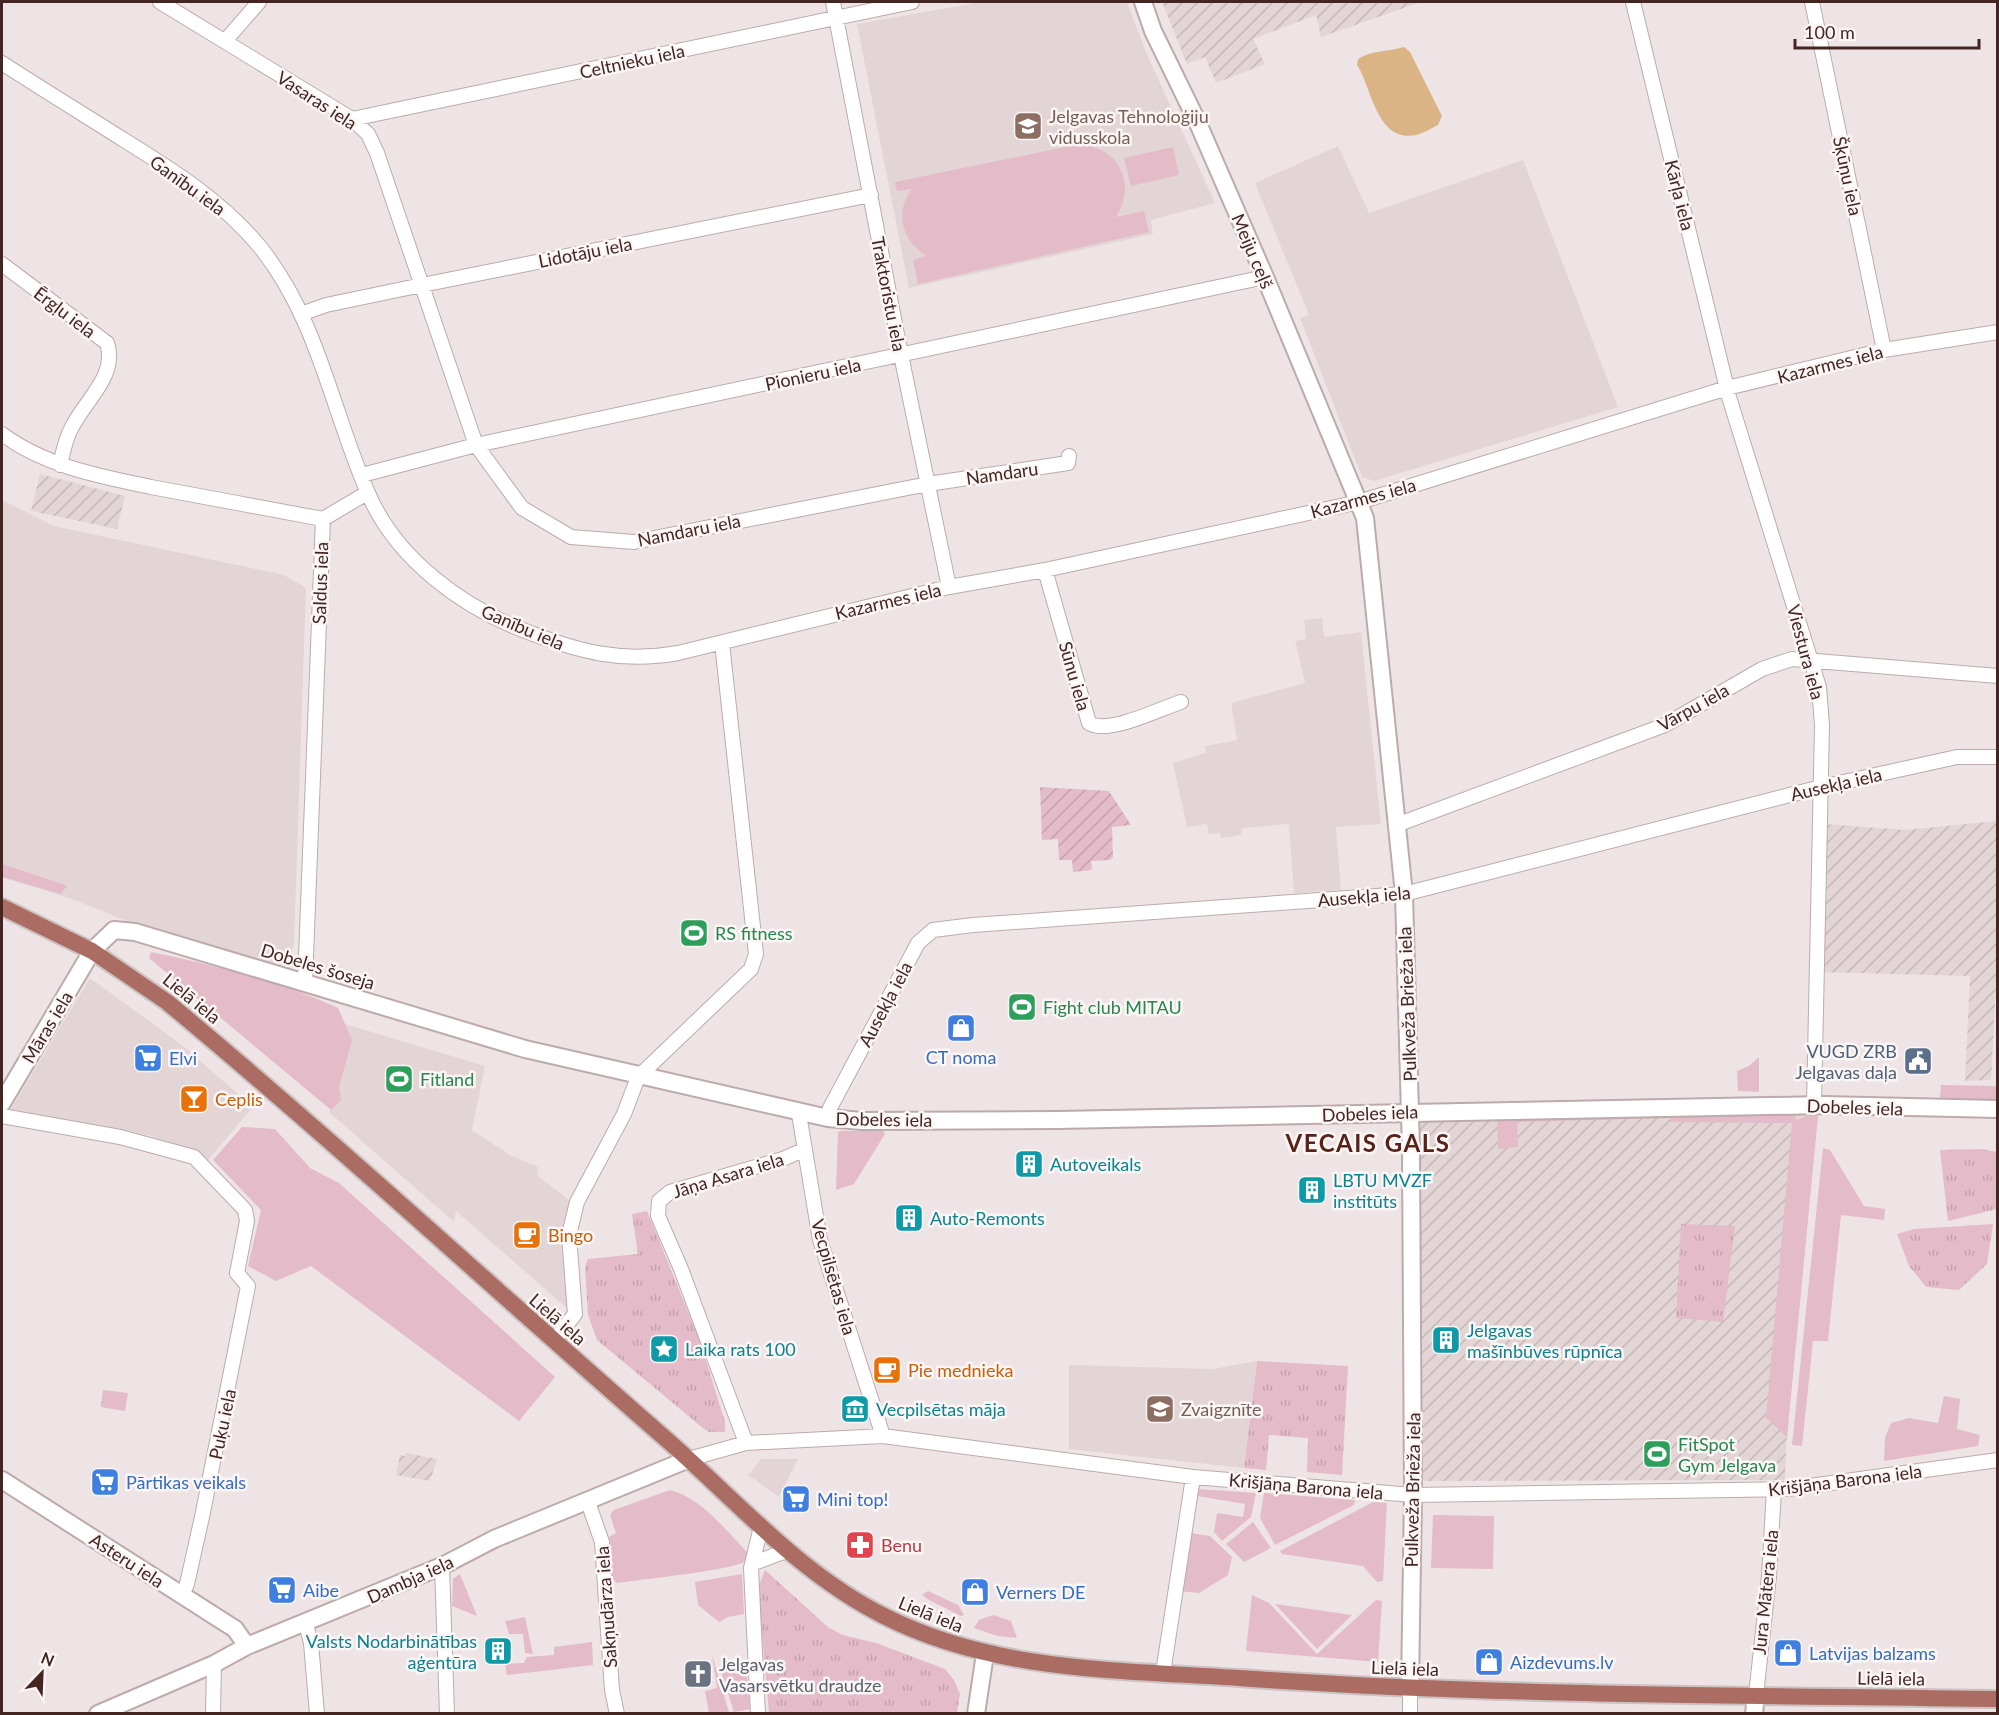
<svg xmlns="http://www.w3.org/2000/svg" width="1999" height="1715" viewBox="0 0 1999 1715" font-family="Lato,sans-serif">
  <defs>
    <pattern id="industrial-furrows" width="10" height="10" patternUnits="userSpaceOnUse" patternTransform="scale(1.5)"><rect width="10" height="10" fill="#e3d5d6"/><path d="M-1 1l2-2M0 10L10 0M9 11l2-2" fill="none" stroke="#c4b7b7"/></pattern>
    <pattern id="park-tufts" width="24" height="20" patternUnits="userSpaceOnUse" patternTransform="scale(1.5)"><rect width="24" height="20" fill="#e3bbc9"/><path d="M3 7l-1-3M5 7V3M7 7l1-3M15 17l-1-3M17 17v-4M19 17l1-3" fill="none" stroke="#c4a1ac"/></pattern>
    <pattern id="garden-furrows" width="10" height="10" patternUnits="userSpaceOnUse" patternTransform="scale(1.5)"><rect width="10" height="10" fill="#e3bbc9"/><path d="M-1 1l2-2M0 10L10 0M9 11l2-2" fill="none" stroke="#c4a1ac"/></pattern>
  </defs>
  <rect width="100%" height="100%" fill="#efe4e5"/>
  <path fill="#e3d5d6" d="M981 2H1127L1145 50 1215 203 1151 220 1153 234 909 288 857 24Z
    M1338 146 1369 213 1523 160 1618 407 1374 481 1362 477 1300 318 1309 315 1255 183Z
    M2 500 54 526 284 575 306 588 294 944 288 962 275 970 148 930 75 900 2 877Z
    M1322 618 1324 637 1361 632 1381 824 1336 827 1341 890 1294 893 1289 824 1242 828 1241 835 1221 838 1220 833 1209 834 1207 824 1187 827 1173 763 1206 753 1205 746 1237 740 1231 703 1305 683 1295 641 1306 639 1304 620Z
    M90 978 182 1045 253 1107 207 1161 152 1136 10 1110Z
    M345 1024 485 1066 472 1130 510 1155 538 1167 537 1175 570 1201 565 1218 563 1241 568 1309 456 1211 454 1222 330 1113Z
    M1257 1361 1244 1468 1069 1449V1365L1213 1369Z
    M761 1459H798L779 1497 748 1475Z"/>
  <path fill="url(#industrial-furrows)" d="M1162 2H1421L1321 37 1316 15 1253 39 1265 64 1216 83 1205 57 1187 64Z
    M40 474 125 496 117 529 31 511Z
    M1997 821 1998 948 1991 1080 1965 1081 1970 976 1819 972 1824 824 1905 830Z
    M1782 1112 1818 1115 1786 1447 1785 1480 1419 1481 1416 1123 1419 1121Z
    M407 1453 437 1459 430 1481 396 1475 400 1455 406 1456Z"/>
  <path fill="#e3bbc9" d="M1075 145C1117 143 1138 183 1116 217L1144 211 1149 232 918 284 913 260 926 256C902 240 894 213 912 189L897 191 895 182Z
    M1173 147 1179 175 1131 186 1124 158Z
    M2 864 65 885 67 886 61 894 2 877Z
    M151 952C214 965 279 981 338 1008L352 1040 339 1087 341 1100 331 1110 149 958Z
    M1759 1057V1092L1738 1091 1737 1071 1749 1066Z
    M1941 1085 1997 1086V1102L1940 1099Z
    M1813 1112 1818 1115 1787 1437 1766 1418 1792 1123 1670 1122V1118L1517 1122 1518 1147 1498 1149 1497 1124 1499 1117 1788 1113 1798 1120Z
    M242 1127 275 1129 310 1168 339 1183 555 1377 519 1421 311 1266 276 1281 248 1266 261 1210 213 1160Z
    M842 1131H883L885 1134 854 1184 836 1190 838 1132Z
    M1823 1148 1830 1150 1864 1206 1885 1209 1884 1220 1841 1215 1828 1341H1813L1802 1446 1792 1445Z
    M1944 1396 1960 1399 1957 1429 1980 1435 1978 1446 1884 1461 1885 1438 1891 1423 1909 1418 1938 1423Z
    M1198 1489 1256 1493 1251 1517 1222 1541 1214 1532 1217 1513 1243 1517 1245 1504 1197 1496Z
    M670 1490C701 1497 727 1532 749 1554 747 1557 746 1560 744 1562 731 1570 638 1580 617 1583L612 1579 609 1537 616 1533 610 1515 614 1510Z
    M1264 1493 1355 1500 1354 1505 1275 1545 1260 1518Z
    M1373 1502 1387 1503 1383 1581 1377 1582 1363 1566 1282 1554 1280 1551Z
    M1433 1515 1494 1516 1493 1569 1431 1568Z
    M1253 1522 1271 1548 1244 1562 1226 1544Z
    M1190 1533 1210 1536 1232 1557 1228 1575 1199 1593 1179 1591Z
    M460 1574 477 1616 452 1606 453 1579Z
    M742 1574 744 1614 728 1617 719 1622 698 1605 695 1582Z
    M928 1591 958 1605 964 1615 961 1616 927 1599 922 1595Z
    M1252 1595 1269 1603 1317 1654 1376 1600 1382 1601 1378 1662 1246 1651Z
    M1275 1604 1352 1615 1317 1649Z
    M993 1615 1011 1621 1017 1638 997 1636 974 1628 979 1620Z
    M525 1617 533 1654 525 1653 523 1634H509L505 1621Z
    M592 1642 593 1665 507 1675 505 1664 524 1663 527 1657 554 1655V1647Z
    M712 1655 729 1712 709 1713 705 1691 717 1688Z
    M746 1665 750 1709 734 1712 720 1669Z"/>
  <path fill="url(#park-tufts)" d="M1981 1149 1997 1152V1209L1948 1221 1940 1150Z
    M647 1211 700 1341 725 1422V1432H709L704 1429 597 1340 588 1315 585 1267 588 1259 638 1254 632 1214Z
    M1681 1224 1735 1226 1723 1322 1676 1318Z
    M1993 1224 1987 1264 1959 1290 1926 1287 1909 1266 1897 1234 1914 1229Z
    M1257 1361 1348 1366 1342 1475 1307 1472 1308 1438 1269 1435 1266 1470 1244 1468Z
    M103 1390 128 1393 125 1411 101 1407Z
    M765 1570 829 1628 843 1635 876 1643 945 1669 954 1680 960 1694 957 1713H769L758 1588Z"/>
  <path fill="url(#garden-furrows)" d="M1040 787 1109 791 1131 825 1112 827 1113 857 1110 860 1091 861 1092 870 1073 872 1072 860H1059L1058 839 1042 840Z"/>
  <path fill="#dbb486" d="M1404 47 1410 52 1442 116 1438 125C1432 128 1424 133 1416 135 1376 143 1372 87 1357 65L1358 59C1372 50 1388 52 1404 47Z"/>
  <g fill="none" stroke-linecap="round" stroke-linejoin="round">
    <g stroke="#bcabaa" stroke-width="16">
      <path id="minor" d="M160 2 352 119 368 134 377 153 476 445 522 508 571 537 634 542 928 484 1068 463 1069 456
        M833 2 901 355 949 587
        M1633 2 1729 397 1819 687 1822 725 1814 1105
        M1812 2 1884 350
        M225 41 259 2
        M2 63C42 89 83 114 124 140 174 171 222 201 260 247 318 319 332 411 368 493 396 559 463 608 528 632 580 652 622 663 678 653L949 587 1045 570 1359 502 1727 388 1884 350 1998 332
        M352 119 912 2
        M2 264 107 343C118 376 84 401 71 429 65 440 63 453 60 465
        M301 314 326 305 422 285 871 195
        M2 434C45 466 99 476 151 487 208 498 266 508 323 519L305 982
        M362 475 476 445 1265 277
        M323 519 367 493
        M1045 570 1089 723C1108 735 1159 709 1181 702
        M1399 824 1665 725 1762 669 1792 659 1998 676
        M799 1114 820 1240 883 1436
        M2 1116 120 1137 194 1157 245 1210 247 1221 237 1273 248 1286 202 1517 187 1584 182 1595
        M828 1118 830 1108 918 943 933 930 973 925 1404 894 1821 787 1957 757H1998
        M554 1341 575 1314 569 1235 577 1202 624 1114 638 1077 751 969 756 954 722 643
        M746 1443 681 1269 658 1216 659 1201 670 1192 783 1159 805 1149
        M689 1459 746 1443 883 1436 1193 1477 1413 1495 1788 1489 1998 1460
        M588 1502 602 1542 612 1690 617 1714
        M754 1563 786 1551
        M442 1566 447 1714
        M306 1624 311 1643 317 1714
        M1163 1673 1193 1477
        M1756 1695 1769 1576 1774 1490
        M213 1714 214 1664
        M758 1714 751 1568 761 1527
        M1410 1714V1688"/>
    </g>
    <g stroke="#bcabaa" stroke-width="20">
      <path id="tertiary" d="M1143 2 1153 31 1197 121 1265 277 1365 518 1404 894 1411 1151 1413 1495 1410 1688
        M2 1103 92 951 114 930 135 932 525 1049 828 1118 862 1121 1058 1120 1823 1105 1998 1109
        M2 1480 235 1629 247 1646
        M98 1714 214 1664 247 1646 442 1566 494 1539 689 1459
        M976 1714 985 1654
        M1754 1714 1756 1695"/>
    </g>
    <g stroke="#cbc2c1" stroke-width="20">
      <path id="primary" d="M2 907 92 951 167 1002C334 1141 495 1290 659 1433 733 1496 796 1572 884 1616 994 1672 1119 1670 1239 1678 1491 1696 1745 1695 1998 1699"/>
    </g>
    <use href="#minor" stroke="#fff" stroke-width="14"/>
    <use href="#tertiary" stroke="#fff" stroke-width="16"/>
    <use href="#primary" stroke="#aa6c63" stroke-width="16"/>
  </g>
  <defs>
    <g id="school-square" transform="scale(1.5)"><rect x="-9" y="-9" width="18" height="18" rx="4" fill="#8d6e63" stroke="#fbf6f6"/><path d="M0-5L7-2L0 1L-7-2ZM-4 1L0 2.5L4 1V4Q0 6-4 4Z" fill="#fff"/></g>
    <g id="stadium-square" transform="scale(1.5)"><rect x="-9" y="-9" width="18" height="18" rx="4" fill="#2e9e5b" stroke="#fbf6f6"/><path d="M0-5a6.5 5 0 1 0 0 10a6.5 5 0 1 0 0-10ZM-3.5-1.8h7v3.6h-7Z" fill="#fff"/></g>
    <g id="shop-square" transform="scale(1.5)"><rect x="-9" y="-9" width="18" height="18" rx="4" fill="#3f7fe0" stroke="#fbf6f6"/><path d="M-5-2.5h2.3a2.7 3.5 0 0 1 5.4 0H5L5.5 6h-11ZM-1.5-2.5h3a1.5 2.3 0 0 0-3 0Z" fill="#fff"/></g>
    <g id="supermarket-square" transform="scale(1.5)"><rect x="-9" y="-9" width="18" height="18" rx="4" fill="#3f7fe0" stroke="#fbf6f6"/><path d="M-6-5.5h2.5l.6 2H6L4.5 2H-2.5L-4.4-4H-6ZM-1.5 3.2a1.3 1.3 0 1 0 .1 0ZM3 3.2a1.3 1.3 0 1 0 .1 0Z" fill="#fff"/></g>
    <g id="civic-square" transform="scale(1.5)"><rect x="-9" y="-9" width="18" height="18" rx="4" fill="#5c6f8a" stroke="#fbf6f6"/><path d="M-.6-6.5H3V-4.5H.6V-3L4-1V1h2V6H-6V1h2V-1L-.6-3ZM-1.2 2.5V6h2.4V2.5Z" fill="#fff"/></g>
    <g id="bar-square" transform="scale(1.5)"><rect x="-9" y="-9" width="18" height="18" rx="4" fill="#e8710a" stroke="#fbf6f6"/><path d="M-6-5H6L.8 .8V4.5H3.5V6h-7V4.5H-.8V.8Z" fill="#fff"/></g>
    <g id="building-square" transform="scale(1.5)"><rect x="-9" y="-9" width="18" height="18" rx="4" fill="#0f9aa8" stroke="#fbf6f6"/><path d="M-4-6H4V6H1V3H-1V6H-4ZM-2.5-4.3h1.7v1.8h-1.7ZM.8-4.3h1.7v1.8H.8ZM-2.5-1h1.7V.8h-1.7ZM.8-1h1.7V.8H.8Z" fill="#fff"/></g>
    <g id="cafe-square" transform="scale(1.5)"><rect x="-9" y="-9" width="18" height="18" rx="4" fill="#e8710a" stroke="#fbf6f6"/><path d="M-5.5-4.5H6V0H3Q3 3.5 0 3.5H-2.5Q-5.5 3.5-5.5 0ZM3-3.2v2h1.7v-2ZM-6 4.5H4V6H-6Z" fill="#fff"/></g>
    <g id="sight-square" transform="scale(1.5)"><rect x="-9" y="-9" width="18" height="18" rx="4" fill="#0f9aa8" stroke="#fbf6f6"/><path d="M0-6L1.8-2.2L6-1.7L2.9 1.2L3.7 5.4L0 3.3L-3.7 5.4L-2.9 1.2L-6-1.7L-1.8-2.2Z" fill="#fff"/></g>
    <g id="museum-square" transform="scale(1.5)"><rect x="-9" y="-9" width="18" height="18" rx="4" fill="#0f9aa8" stroke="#fbf6f6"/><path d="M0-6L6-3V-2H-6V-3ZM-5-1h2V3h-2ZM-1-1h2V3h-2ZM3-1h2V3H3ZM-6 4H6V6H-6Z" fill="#fff"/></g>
    <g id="pharmacy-square" transform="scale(1.5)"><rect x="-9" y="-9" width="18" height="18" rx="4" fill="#e0444e" stroke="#fbf6f6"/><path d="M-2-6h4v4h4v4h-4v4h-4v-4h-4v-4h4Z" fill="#fff"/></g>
    <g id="church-square" transform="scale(1.5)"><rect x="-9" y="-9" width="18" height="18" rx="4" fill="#6b7280" stroke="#fbf6f6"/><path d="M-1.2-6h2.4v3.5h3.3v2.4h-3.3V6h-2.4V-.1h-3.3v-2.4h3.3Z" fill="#fff"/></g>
  </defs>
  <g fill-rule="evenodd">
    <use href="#school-square" x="1028" y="126"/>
    <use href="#stadium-square" x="694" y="933"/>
    <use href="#stadium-square" x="1022" y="1007"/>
    <use href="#shop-square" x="961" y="1028"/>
    <use href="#supermarket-square" x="148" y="1058"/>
    <use href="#civic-square" x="1918" y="1061"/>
    <use href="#stadium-square" x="399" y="1079"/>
    <use href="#bar-square" x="194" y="1099"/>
    <use href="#building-square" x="1029" y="1164"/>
    <use href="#building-square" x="1312" y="1190"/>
    <use href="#building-square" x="909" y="1218"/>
    <use href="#cafe-square" x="527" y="1235"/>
    <use href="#building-square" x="1446" y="1340"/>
    <use href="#sight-square" x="664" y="1349"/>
    <use href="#cafe-square" x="887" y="1370"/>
    <use href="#museum-square" x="855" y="1409"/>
    <use href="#school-square" x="1160" y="1409"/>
    <use href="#stadium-square" x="1657" y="1454"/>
    <use href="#supermarket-square" x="105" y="1482"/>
    <use href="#supermarket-square" x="796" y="1499"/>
    <use href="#pharmacy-square" x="860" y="1545"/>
    <use href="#supermarket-square" x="282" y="1590"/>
    <use href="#shop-square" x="975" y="1592"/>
    <use href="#building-square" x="498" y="1651"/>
    <use href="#shop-square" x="1788" y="1653"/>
    <use href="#shop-square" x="1489" y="1662"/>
    <use href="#church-square" x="698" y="1674"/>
  </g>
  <g text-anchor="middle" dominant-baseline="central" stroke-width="5" stroke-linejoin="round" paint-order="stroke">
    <g font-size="18" fill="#442521" stroke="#fbf6f6">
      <text transform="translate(632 61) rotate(-12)">Celtnieku iela</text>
      <text transform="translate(317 100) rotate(33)">Vasaras iela</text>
      <text transform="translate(1848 176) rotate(78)">Šķūņu iela</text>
      <text transform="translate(188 185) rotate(36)">Ganību iela</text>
      <text transform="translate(1680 195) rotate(76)">Kārļa iela</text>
      <text transform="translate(1253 251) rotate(67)">Meiju ceļš</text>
      <text transform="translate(585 252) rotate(-11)">Lidotāju iela</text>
      <text transform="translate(889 294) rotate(79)">Traktoristu iela</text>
      <text transform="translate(65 312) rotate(37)">Ērgļu iela</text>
      <text transform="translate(1830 364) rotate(-14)">Kazarmes iela</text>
      <text transform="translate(813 374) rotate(-12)">Pionieru iela</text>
      <text transform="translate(1002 473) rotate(-8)">Namdaru</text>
      <text transform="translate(1363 498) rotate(-15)">Kazarmes iela</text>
      <text transform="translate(689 530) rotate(-11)">Namdaru iela</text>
      <text transform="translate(320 583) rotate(-88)">Saldus iela</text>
      <text transform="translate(888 601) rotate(-13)">Kazarmes iela</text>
      <text transform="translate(523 627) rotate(23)">Ganību iela</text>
      <text transform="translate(1806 652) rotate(75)">Viestura iela</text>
      <text transform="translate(1075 676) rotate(74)">Sūnu iela</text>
      <text transform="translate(1693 707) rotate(-29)">Vārpu iela</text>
      <text transform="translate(1836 784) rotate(-13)">Ausekļa iela</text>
      <text transform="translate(1364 896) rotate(-5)">Ausekļa iela</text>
      <text transform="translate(318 966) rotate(17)">Dobeles šoseja</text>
      <text transform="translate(192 998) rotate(39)">Lielā iela</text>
      <text transform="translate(885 1004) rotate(-62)">Ausekļa iela</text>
      <text transform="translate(1407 1004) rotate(-92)">Pulkveža Brieža iela</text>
      <text transform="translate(47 1027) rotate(-59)">Māras iela</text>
      <text transform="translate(1855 1107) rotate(2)">Dobeles iela</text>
      <text transform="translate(1370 1113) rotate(-2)">Dobeles iela</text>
      <text transform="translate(884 1119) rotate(1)">Dobeles iela</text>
      <text transform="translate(728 1175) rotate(-17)">Jāņa Asara iela</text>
      <text transform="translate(834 1277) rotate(74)">Vecpilsētas iela</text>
      <text transform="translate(558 1319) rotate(41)">Lielā iela</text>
      <text transform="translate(222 1424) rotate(-78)">Puķu iela</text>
      <text transform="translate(1845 1480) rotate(-7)">Krišjāņa Barona iela</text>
      <text transform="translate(1306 1486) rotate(5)">Krišjāņa Barona iela</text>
      <text transform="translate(1412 1490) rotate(-89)">Pulkveža Brieža iela</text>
      <text transform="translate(127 1560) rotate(33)">Asteru iela</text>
      <text transform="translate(410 1579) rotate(-24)">Dambja iela</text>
      <text transform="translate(1765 1592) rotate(-84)">Jura Mātera iela</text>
      <text transform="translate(606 1607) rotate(-94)">Sakņudārza iela</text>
      <text transform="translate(931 1614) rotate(22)">Lielā iela</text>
      <text transform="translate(1405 1668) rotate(2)">Lielā iela</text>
      <text transform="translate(1891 1678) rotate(1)">Lielā iela</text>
    </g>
    <g font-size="18" fill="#785e54" stroke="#fbf6f6" text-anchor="start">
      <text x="1049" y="116">Jelgavas Tehnoloģiju<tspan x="1049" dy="21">vidusskola</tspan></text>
      <text x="1181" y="1409">Zvaigznīte</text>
    </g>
    <g font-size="18" fill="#27864d" stroke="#fbf6f6" text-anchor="start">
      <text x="715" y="933">RS fitness</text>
      <text x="1043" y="1007">Fight club MITAU</text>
      <text x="420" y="1079">Fitland</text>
      <text x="1678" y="1444">FitSpot<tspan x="1678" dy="21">Gym Jelgava</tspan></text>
    </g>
    <g font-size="18" fill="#4e5e75" stroke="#fbf6f6" text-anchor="end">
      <text x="1897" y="1051">VUGD ZRB<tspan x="1897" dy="21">Jelgavas daļa</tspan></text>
    </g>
    <g font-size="18" fill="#366cbe" stroke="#fbf6f6" text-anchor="start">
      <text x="961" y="1057" text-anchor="middle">CT noma</text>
      <text x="169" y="1058">Elvi</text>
      <text x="126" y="1482">Pārtikas veikals</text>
      <text x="817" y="1499">Mini top!</text>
      <text x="303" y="1590">Aibe</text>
      <text x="996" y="1592">Verners DE</text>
      <text x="1809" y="1653">Latvijas balzams</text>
      <text x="1510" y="1662">Aizdevums.lv</text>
    </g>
    <g font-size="18" fill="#c56008" stroke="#fbf6f6" text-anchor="start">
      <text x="215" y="1099">Ceplis</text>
      <text x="548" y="1235">Bingo</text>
      <text x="908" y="1370">Pie mednieka</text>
    </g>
    <g font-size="18" fill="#0d838f" stroke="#fbf6f6" text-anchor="start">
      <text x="1050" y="1164">Autoveikals</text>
      <text x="1333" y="1180">LBTU MVZF<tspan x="1333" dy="21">institūts</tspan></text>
      <text x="930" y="1218">Auto-Remonts</text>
      <text x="1467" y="1330">Jelgavas<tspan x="1467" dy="21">mašīnbūves rūpnīca</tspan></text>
      <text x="685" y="1349">Laika rats 100</text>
      <text x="876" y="1409">Vecpilsētas māja</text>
      <text x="477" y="1641" text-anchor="end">Valsts Nodarbinātības<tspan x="477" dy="21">aģentūra</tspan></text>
    </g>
    <g font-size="18" fill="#be3a42" stroke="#fbf6f6" text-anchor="start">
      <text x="881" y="1545">Benu</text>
    </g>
    <g font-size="18" fill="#5b616d" stroke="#fbf6f6" text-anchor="start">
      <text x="719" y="1664">Jelgavas<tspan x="719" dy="21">Vasarsvētku draudze</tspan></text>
    </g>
    <g font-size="24" font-weight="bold" letter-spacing="1.5" fill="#592219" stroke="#fbf6f6">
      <text x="1368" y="1142">VECAIS GALS</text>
    </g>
  </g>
  <rect width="1999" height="1715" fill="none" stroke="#442521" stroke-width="6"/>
  <g transform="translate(42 1673) rotate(23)" stroke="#fbf6f6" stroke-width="4.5" paint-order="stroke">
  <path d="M0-4.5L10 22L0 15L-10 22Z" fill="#442521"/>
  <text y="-9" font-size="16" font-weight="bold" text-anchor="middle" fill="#442521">N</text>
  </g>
  <path d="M1795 39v9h184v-9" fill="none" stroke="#442521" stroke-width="3"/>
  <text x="1804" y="39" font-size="18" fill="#442521" stroke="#fbf6f6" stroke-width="4.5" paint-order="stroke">100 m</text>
</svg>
